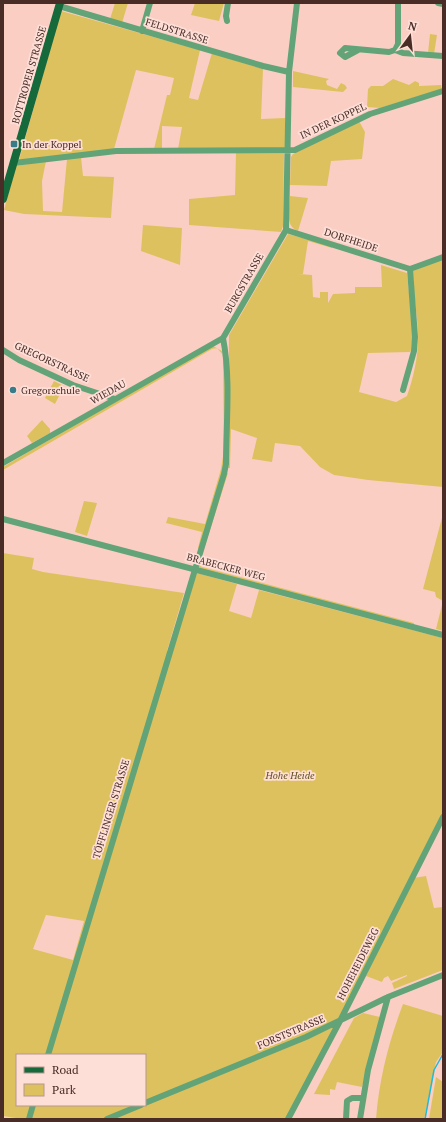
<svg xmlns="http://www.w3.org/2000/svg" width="446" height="1122" viewBox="0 0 446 1122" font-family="'PT Serif',serif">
  <rect width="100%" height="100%" fill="#fbcec4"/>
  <path fill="#dec15f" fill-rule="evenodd" d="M115 3H128L122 23 110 19Z
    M195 3H224L219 21 191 15Z
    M61 11 200 50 189 98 198 100 212 53 263 69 261 119 285 118V149H178L182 127 162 126V149H154L167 95H170L174 78 136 70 114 149 19 160Z
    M430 34 437 35 434 54 428 53Z
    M293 71 329 79 326 81 327 85 337 89 341 83 345 85 347 88 343 92 293 87Z
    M393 79 409 85 415 81 419 83V86L441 85 442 89 380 108 367 107 368 89 371 86H383Z
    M359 121 365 132 362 159 331 161 327 186 290 185 291 157 293 154Z
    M236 152 284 153 283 226 281 232 189 225V199L235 195Z
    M81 157 83 176 114 177 111 218 24 214 4 210 16 166 46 161 42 181 43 211 62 212 67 159Z
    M290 196 308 198 298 231C284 226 290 208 290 196Z
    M143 225 182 228 180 265 141 251Z
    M288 234 332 246V248L308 241 303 274H299L312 275 313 297 320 298V292H328V303L333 294 355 293V287H382L381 265 407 273 413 332 411 350 410 352 368 353 359 392 396 402 407 396C414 376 419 353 418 332 417 312 413 291 413 271L443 259V487L368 480 334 475 320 467 300 446 275 443 272 462 252 459 257 438 231 429 230 468H228L229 335Z
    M213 346 222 351 225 368V462L199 549 198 548 202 532 166 523 168 517 205 524 221 469 224 450 223 355 217 348 212 349 3 470V467L30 451Z
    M54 381 64 386 55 404 45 398Z
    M42 420 50 429V433L32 443 27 436Z
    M228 473 199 565 202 567 414 623V625L200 569 199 566 225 474Z
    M84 501 97 503 87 536 75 532Z
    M443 514V631L436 629 443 601 436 597 435 592 423 589Z
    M3 553 34 558 32 569 43 572 184 593 167 651 171 653 197 573 237 584 229 611 251 618 259 590 443 638V814L340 1021 289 1119H22L3 1116ZM46 915 84 921 73 960 33 949ZM17 1055H145V1105H17Z
    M426 876 434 908 443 907V970L394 989 392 983 407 976V975L391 981 388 976 384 978 382 982 366 976 413 878Z
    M403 1004 443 1016V1052L436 1062 424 1119H376C379 1079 389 1041 403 1004Z
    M363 1013 380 1017 362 1087 337 1082 335 1090 330 1089V1095L314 1094 354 1018Z
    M436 1077 443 1082V1119H429Z"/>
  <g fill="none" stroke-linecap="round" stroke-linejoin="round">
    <path stroke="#22bbd5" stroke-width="1.5" d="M425 1119 434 1070 443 1054"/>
    <path stroke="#62a477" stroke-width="6" d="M438 3 443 4
      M59 6 263 66 289 72
      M227 21 226 16 228 3
      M142 31 150 3
      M358 50 345 57 340 53 345 48 389 52 395 50 403 53 443 56
      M395 50 398 44V3
      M14 163 116 151 295 150 370 114 443 91
      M286 230 410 269 443 257
      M3 350 19 360 73 385 115 399
      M403 390 414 351 415 337 410 269
      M3 463 223 338
      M3 519 443 635
      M48 1055 224 474 226 464C226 423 231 379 223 338L286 230 289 72 297 3
      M145 1103 306 1037 388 997 443 975
      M29 1119 33 1105
      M107 1119 141 1105
      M288 1119 340 1021 443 817
      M346 1119 347 1101 352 1098H362
      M360 1119 368 1070 388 997"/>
    <path stroke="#15693a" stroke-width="8" d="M3 199 60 3"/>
  </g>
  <g fill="#387c8a" stroke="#fedfd8" stroke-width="1.5">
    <rect x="10" y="140" width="8" height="8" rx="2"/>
    <circle cx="13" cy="390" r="4"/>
  </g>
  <g text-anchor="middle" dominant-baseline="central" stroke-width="3.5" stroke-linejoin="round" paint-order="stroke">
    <g font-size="10" fill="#482c25" stroke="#fedfd8">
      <text transform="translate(177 31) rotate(17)">FELDSTRASSE</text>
      <text transform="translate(29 75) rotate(-74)">BOTTROPER STRASSE</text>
      <text transform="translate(333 121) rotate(-25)">IN DER KOPPEL</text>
      <text transform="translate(351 240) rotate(18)">DORFHEIDE</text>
      <text transform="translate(244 283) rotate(-60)">BURGSTRASSE</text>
      <text transform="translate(52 362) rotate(25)">GREGORSTRASSE</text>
      <text transform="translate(108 392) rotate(-29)">WIEDAU</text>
      <text transform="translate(226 567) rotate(15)">BRABECKER WEG</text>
      <text transform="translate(111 809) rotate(-73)">TÖFFLINGER STRASSE</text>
      <text transform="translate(358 964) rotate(-63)">HOHEHEIDEWEG</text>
      <text transform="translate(291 1032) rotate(-23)">FORSTSTRASSE</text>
    </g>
    <g font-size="10" fill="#482c25" stroke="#fedfd8" text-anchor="start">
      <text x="22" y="144">In der Koppel</text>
      <text x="21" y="390">Gregorschule</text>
    </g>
    <g font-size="10" font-style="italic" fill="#60511c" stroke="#fedfd8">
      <text x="290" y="775">Hohe Heide</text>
    </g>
  </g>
  <rect width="446" height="1122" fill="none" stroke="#482c25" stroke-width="8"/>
  <rect x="16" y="1054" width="130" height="52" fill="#fedfd8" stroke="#b59790"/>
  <rect x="24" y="1067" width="20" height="6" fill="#15693a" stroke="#b59790"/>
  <text x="52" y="1074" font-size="12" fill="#482c25">Road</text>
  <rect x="24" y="1084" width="20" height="12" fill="#dec15f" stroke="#b59790"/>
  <text x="52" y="1094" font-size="12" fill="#482c25">Park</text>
  <g transform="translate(410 36) rotate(15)" stroke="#fedfd8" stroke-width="3" paint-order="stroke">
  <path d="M0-3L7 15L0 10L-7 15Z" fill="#482c25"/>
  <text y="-6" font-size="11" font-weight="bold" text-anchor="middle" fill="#482c25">N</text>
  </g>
</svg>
